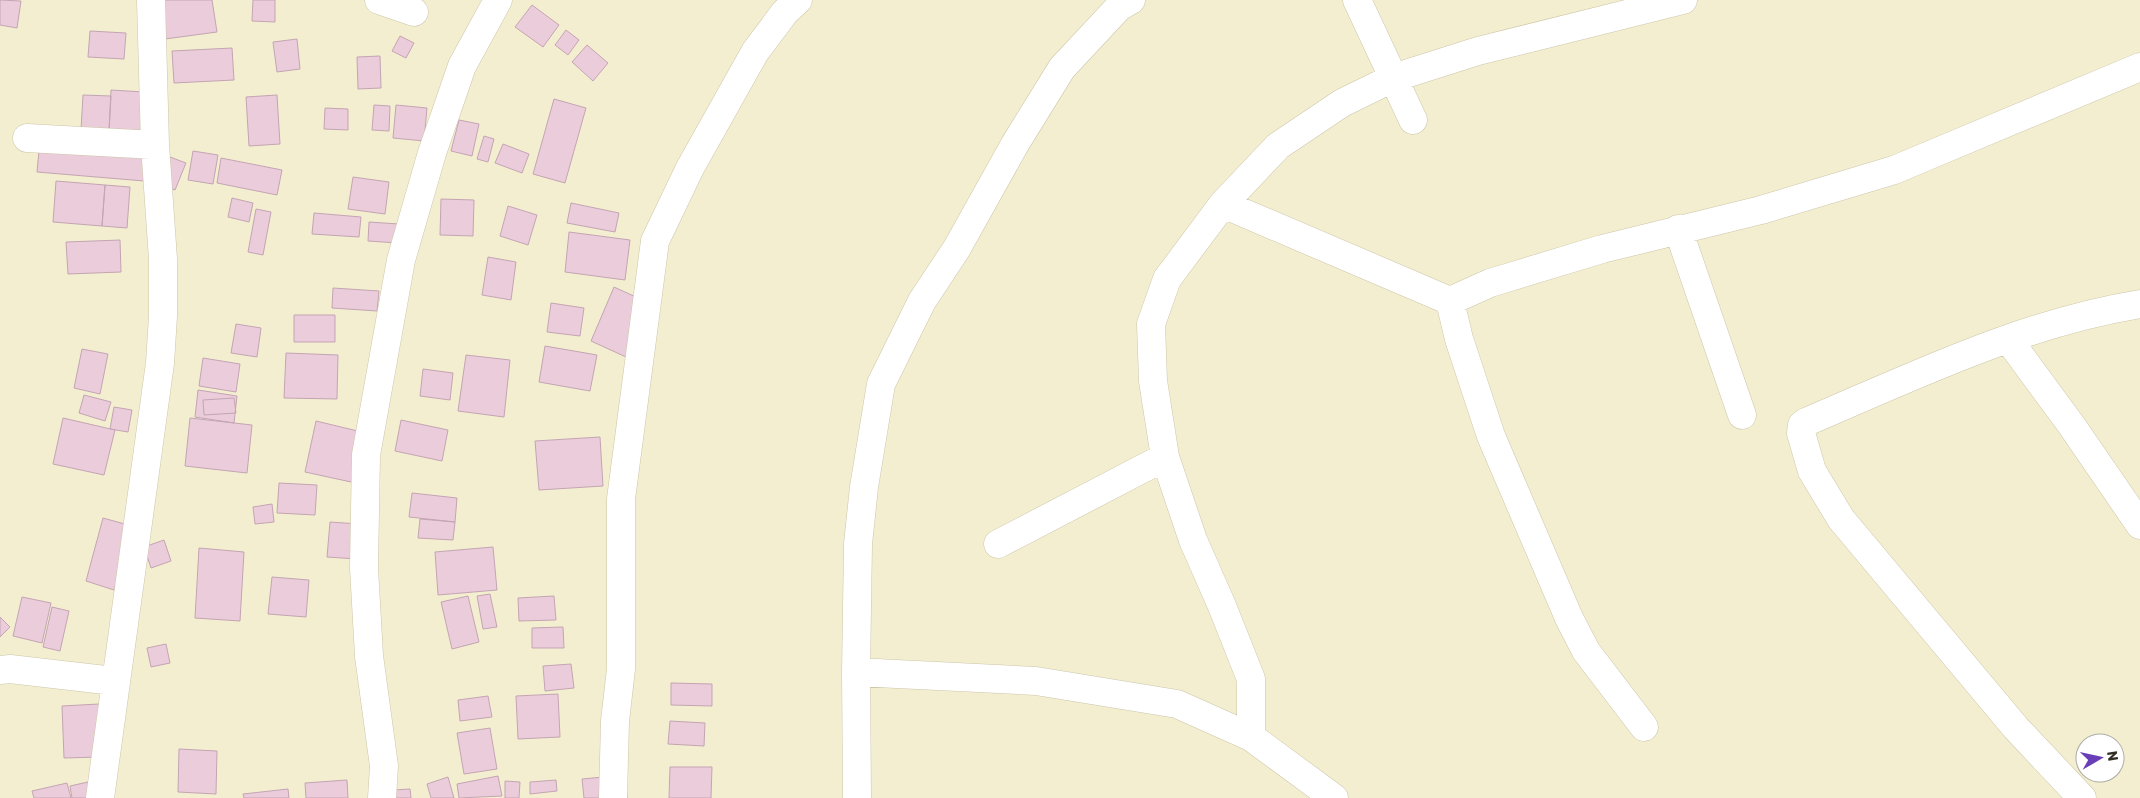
<svg xmlns="http://www.w3.org/2000/svg" width="2140" height="798" viewBox="0 0 2140 798" font-family="Rubik,sans-serif">
  <rect width="100%" height="100%" fill="#f4eed0"/>
  <path fill="#ebccda" stroke="#c3a5b3" d="M0 0 21 1 17 28 0 25Z
    M159 0H212L217 32 165 39Z
    M253 0H275V22L252 21Z
    M532 5 559 25 543 47 515 27Z
    M566 30 579 40 568 55 555 45Z
    M90 31 126 33 124 59 88 57Z
    M400 36 414 43 406 58 392 51Z
    M297 39 300 69 277 72 273 42Z
    M587 45 608 63 593 81 572 62Z
    M232 48 234 80 174 83 172 51Z
    M380 56 381 88 358 89 357 57Z
    M111 90 144 92 142 133 109 131Z
    M83 95 111 96 109 131 81 130Z
    M277 95 280 144 249 146 246 97Z
    M554 99 586 108 565 183 533 174Z
    M374 105 390 106 389 131 372 130Z
    M396 105 427 108 424 141 393 138Z
    M325 108 348 109V130L324 129Z
    M459 120 479 124 472 156 451 151Z
    M484 136 494 139 488 162 477 159Z
    M40 140 146 149 144 181 37 172Z
    M503 144 529 154 522 173 495 163Z
    M193 151 218 155 213 184 188 180Z
    M170 157 186 163 175 190 159 184Z
    M221 158 282 170 277 195 217 183Z
    M353 177 389 182 385 214 348 209Z
    M56 181 105 185 102 226 53 222Z
    M105 185 130 187 127 228 102 226Z
    M232 198 253 203 249 222 228 217Z
    M441 199 474 200 473 236 440 235Z
    M571 203 619 213 615 232 567 223Z
    M508 206 537 215 528 245 500 236Z
    M256 209 271 212 263 255 248 252Z
    M314 213 361 217 359 237 312 234Z
    M369 222 399 224 398 243 368 241Z
    M569 232 630 240 625 280 565 272Z
    M120 240 121 272 68 274 66 242Z
    M488 257 516 262 511 300 482 295Z
    M614 287 649 303 626 357 591 341Z
    M333 288 379 291 377 311 332 308Z
    M551 303 584 308 580 336 547 332Z
    M294 315H335V342H294Z
    M236 324 261 328 257 357 231 353Z
    M545 346 597 355 590 391 539 382Z
    M82 349 108 354 100 394 74 388Z
    M286 353 338 355 337 399 284 398Z
    M466 355 510 360 504 417 458 411Z
    M203 358 240 364 236 392 199 386Z
    M423 369 453 373 450 400 420 396Z
    M198 390 237 396 234 423 195 417Z
    M84 395 111 402 105 421 79 413Z
    M234 398 236 413 204 415 203 400Z
    M114 407 132 410 128 432 110 429Z
    M63 418 115 430 104 475 53 464Z
    M190 418 252 425 247 473 185 466Z
    M401 420 448 430 442 461 395 451Z
    M316 421 362 432 351 482 305 472Z
    M600 437 603 486 539 490 535 441Z
    M279 483 317 485 315 515 277 513Z
    M412 493 457 498 455 522 409 517Z
    M272 504 274 522 255 524 253 507Z
    M103 518 132 526 114 590 86 581Z
    M420 519 455 522 453 540 418 538Z
    M330 522 359 524 357 559 327 557Z
    M164 540 171 561 151 568 144 547Z
    M493 547 497 590 438 595 435 552Z
    M199 548 244 552 240 621 195 618Z
    M272 577 309 580 306 617 268 614Z
    M490 594 497 627 483 629 477 596Z
    M468 596 479 642 452 649 441 602Z
    M554 596 556 620 519 621 518 598Z
    M22 597 51 603 42 643 13 636Z
    M52 607 69 611 60 651 43 647Z
    M0 617 10 627 0 637Z
    M563 627 564 648H532V628Z
    M166 644 170 663 151 667 147 648Z
    M571 664 574 688 545 691 543 666Z
    M671 683 712 684V706L671 705Z
    M558 694 560 737 518 739 516 696Z
    M488 696 492 717 460 721 458 700Z
    M99 704 101 757 64 758 62 706Z
    M670 721 705 723 704 746 668 744Z
    M490 728 497 769 464 774 457 733Z
    M179 749 217 751 216 794 178 792Z
    M670 767H712L711 798H669Z
    M624 775 627 798H584L582 779Z
    M498 776 502 796 459 798 457 784Z
    M448 777 454 798H431L427 784Z
    M347 780 348 798H306L305 783Z
    M556 780 557 791 530 794V782Z
    M505 781 520 782 519 798H505Z
    M88 782 91 798H72L70 786Z
    M67 783 71 798H34L32 791Z
    M288 789 289 798H244L243 794Z
    M410 789 411 798H394V790Z"/>
  <g fill="none" stroke-linecap="round" stroke-linejoin="round">
    <g stroke="#ccc6a9" stroke-width="29">
      <path id="street" d="M379 0 414 12
        M1357 0 1413 120
        M27 138 155 145
        M1223 204 1450 301
        M1678 229 1742 415
        M2008 339 2072 426 2140 525
        M998 544 1165 457
        M0 670 10 669 114 681
        M856 672 1036 681 1177 704 1251 737 1334 798
        M1644 727 1586 651 1569 618 1491 436 1459 339 1450 301 1490 283 1602 249 1761 210 1894 170 2140 67
        M1251 737V679L1222 606 1193 540 1165 457 1153 381 1151 324 1167 279 1223 204 1278 146 1342 103 1393 78 1478 51 1683 0
        M100 798 160 363 163 316V259L155 145 151 0
        M382 798 384 766 369 656 364 568 366 455 401 260 432 153 462 66 498 0
        M613 798 615 721 621 669V499L655 241 690 168 755 52 785 12 798 0
        M857 798 856 672 858 544 864 487 881 384 922 301 957 248 1015 144 1062 68 1119 7 1131 0
        M2082 798 2016 728 1841 519 1812 471 1801 433 1802 425 1806 422C1914 376 2023 323 2140 304"/>
    </g>
    <use href="#street" stroke="#fff" stroke-width="28"/>
  </g>
  <g transform="translate(2100 758) rotate(81)"><circle r="24" fill="#ffffff" stroke="#adaca7"/>
  <path d="M0-4L9 19L0 12L-9 19Z" fill="#693fb7"/>
  <text y="-8" font-size="14" font-weight="bold" text-anchor="middle" fill="#312f23">N</text>
  </g>
</svg>
